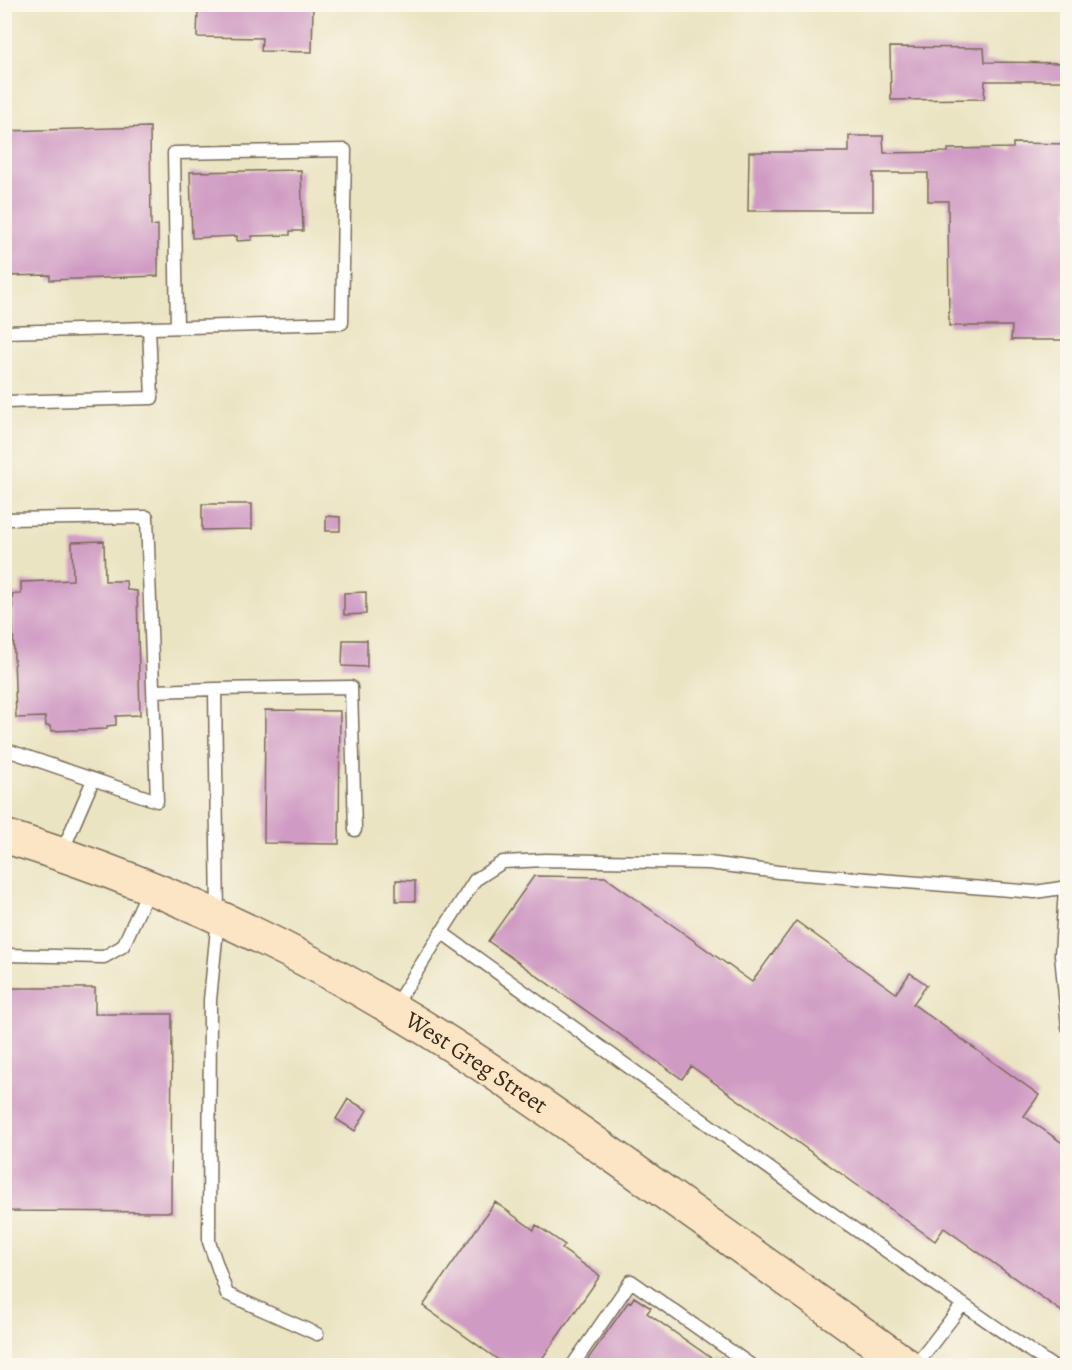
<svg xmlns="http://www.w3.org/2000/svg" width="1072" height="1370" viewBox="0 0 1072 1370" font-family="Alegreya,serif">
  <rect width="100%" height="100%" fill="#fbf7ec"/>
  <filter id="ink" filterUnits="userSpaceOnUse"><feTurbulence type="fractalNoise" baseFrequency=".0167" numOctaves="2"/><feDisplacementMap in="SourceGraphic" scale="12" xChannelSelector="R" yChannelSelector="G"/><feConvolveMatrix kernelMatrix="1 2 1 2 8 2 1 2 1" color-interpolation-filters="sRGB"/></filter>
  <filter id="wash" filterUnits="userSpaceOnUse"><feTurbulence type="fractalNoise" baseFrequency=".008" numOctaves="4" result="noise"/><feDisplacementMap in="SourceGraphic" scale="24" xChannelSelector="R" yChannelSelector="G"/><feGaussianBlur stdDeviation="1.35" result="paint"/><feColorMatrix in="noise" values="0 0 0 0 0 0 0 0 0 0 0 0 0 0 0 0 0 1.4 0 .05"/><feComposite in="paint" operator="in"/></filter>
  <g filter="url(#wash)">
    <rect width="100%" height="100%" fill="#ebe4c3"/>
    <g id="blocks">
      <path fill="#cf9ac3" d="M190 4H313L312 52 261 51 262 38 197 37 198 9H190Z
        M890 47 984 48 985 62 1068 63V81H985L984 99 891 100Z
        M150 127 151 226 158 225V276L50 280V275L5 276V131Z
        M849 136H883L884 153 948 152V149L1013 148V143L1068 144V340H1011L1012 326H949L948 201H928V173H873V211H748L749 152H849Z
        M301 170 303 231H290V235L252 236V240L237 241V236L192 238 190 172Z
        M202 504H252V529L202 530Z
        M326 516 340 517V531H326Z
        M104 541 105 581H126L127 590 137 591 140 715 116 716V725L107 726V729L51 731 50 726H46L45 717 16 718 12 594H21V582L73 580 72 542Z
        M366 592V614L344 615V593Z
        M343 640H367V667L342 666Z
        M265 710 340 711 339 844 264 843Z
        M534 876 605 877 752 982 796 921 896 993 910 973 927 985 913 1004 1039 1095 1024 1116 1068 1147V1316L944 1228 935 1241 691 1066 682 1079 488 941Z
        M396 880 415 881V901H396Z
        M4 988H95V1014H172L171 1212 4 1211Z
        M348 1099 367 1110 355 1131 336 1119Z
        M495 1202 534 1230 536 1225 565 1245 562 1249 600 1276 537 1366H507L423 1306Z
        M634 1297 651 1308 647 1313 717 1362 721 1357 733 1366H583L629 1301 631 1302Z"/>
    </g>
  </g>
  <g filter="url(#ink)">
    <use href="#blocks" fill-opacity="0" stroke="#796b58" stroke-width="1.5"/>
    <g fill="none" stroke-linecap="round" stroke-linejoin="round">
      <g stroke="#796b58" stroke-width="15">
        <path id="lane" d="M4 332 342 323 345 150 174 153 177 327
          M4 402 152 398 149 328
          M4 519 147 517 157 801 4 749
          M154 691 215 689
          M62 852 93 780
          M1065 888 1061 955 1068 1027
          M441 932 833 1214 1052 1366
          M4 955 104 957 123 946 149 889
          M394 1007 475 880 503 862 545 860 709 863 778 872 1035 892 1068 887
          M317 1334 227 1294 209 1242 210 1000 218 918 215 689 351 687 355 830
          M572 1366 631 1281 752 1366
          M915 1366 963 1304"/>
      </g>
      <g stroke="#796b58" stroke-width="36">
        <g id="secondary">
          <path id="s1" d="M4 836C140 877 273 937 395 1010 478 1059 557 1116 636 1172 726 1237 817 1301 908 1366"/>
        </g>
      </g>
      <use href="#lane" stroke="#fff" stroke-width="12"/>
      <use href="#secondary" stroke="#fce5c4" stroke-width="33"/>
    </g>
  </g>
  <g text-anchor="middle" dominant-baseline="central" stroke-width="6" stroke-linejoin="round" paint-order="stroke">
    <g font-size="24" fill="#3b2a1e" stroke="#fbf7ec">
      <text stroke="none"><textPath href="#s1" startOffset="526">West Greg Street</textPath></text>
    </g>
  </g>
  <rect width="1072" height="1370" fill="none" stroke="#fbf7ec" stroke-width="24"/>
</svg>
